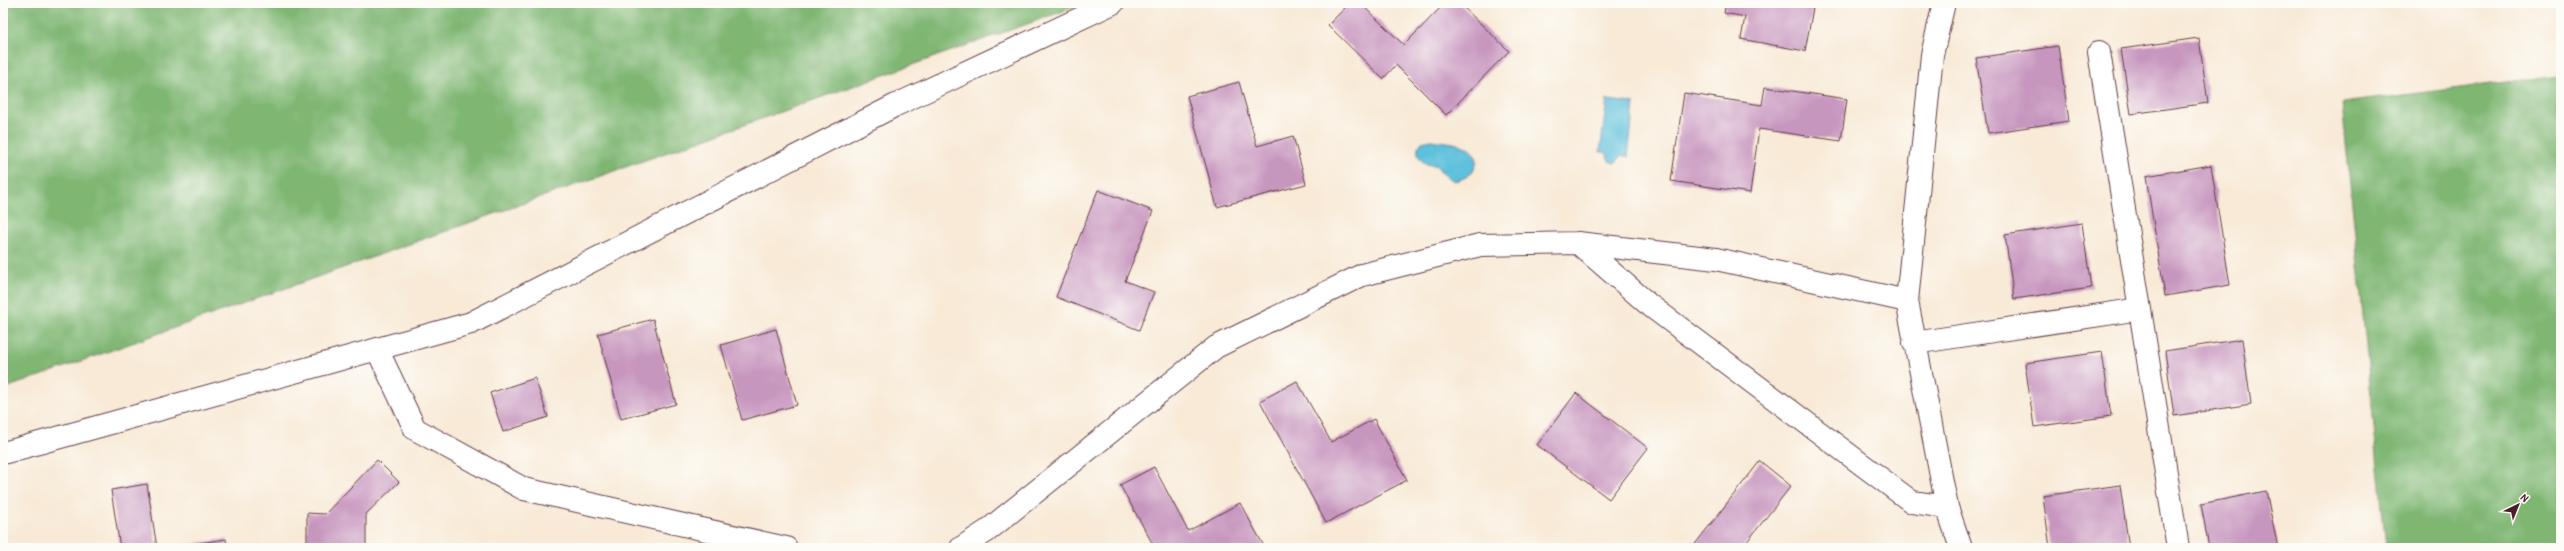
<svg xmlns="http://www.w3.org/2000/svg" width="2564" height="551" viewBox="0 0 2564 551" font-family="'Patrick Hand',sans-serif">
  <rect width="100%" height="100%" fill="#fdfcf7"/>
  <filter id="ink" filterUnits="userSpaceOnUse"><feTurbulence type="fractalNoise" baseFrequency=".025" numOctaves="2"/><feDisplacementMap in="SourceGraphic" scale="8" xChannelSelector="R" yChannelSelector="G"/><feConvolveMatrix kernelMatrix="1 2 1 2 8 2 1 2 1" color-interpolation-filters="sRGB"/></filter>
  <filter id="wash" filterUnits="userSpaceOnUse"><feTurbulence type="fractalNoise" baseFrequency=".012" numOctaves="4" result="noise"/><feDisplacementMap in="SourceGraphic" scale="16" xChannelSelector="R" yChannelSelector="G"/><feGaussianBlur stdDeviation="0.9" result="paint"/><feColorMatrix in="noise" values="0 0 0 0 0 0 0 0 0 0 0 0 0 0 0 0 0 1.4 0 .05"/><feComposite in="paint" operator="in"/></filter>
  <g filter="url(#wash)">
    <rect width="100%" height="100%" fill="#f8ead7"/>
    <path fill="#7eb672" stroke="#646a4e" d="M3 3H1086L3 389Z
      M2561 75V548H2386L2342 103Z"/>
    <path fill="#5dc0dc" stroke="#547084" d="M1607 100 1634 103 1628 157 1622 156 1615 163 1609 161 1606 152H1600Z
      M1431 140C1447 143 1471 141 1477 160 1475 173 1466 179 1454 181L1443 174 1436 165C1425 166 1416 159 1418 147L1422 142Z"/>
    <g id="blocks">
      <path fill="#c796bf" d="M1350 3H1360L1404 45 1445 3H1459L1509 51 1446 115 1396 65 1383 79 1328 25Z
        M1726 3H1814L1805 51 1741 39 1745 17 1724 13Z
        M2199 38 2208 103 2131 114 2121 49Z
        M2058 46 2069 121 1988 133 1976 58Z
        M1239 82 1257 146 1293 136 1306 184 1217 207 1187 96Z
        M1765 87 1847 99 1841 141 1759 129 1750 193 1671 181 1684 93 1762 105Z
        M2211 165 2230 285 2165 296 2146 176Z
        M1098 190 1153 211 1125 281 1154 292 1139 330 1056 297Z
        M2082 223 2091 288 2014 299 2005 235Z
        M653 319 676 404 621 419 598 334Z
        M776 329 797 405 742 420 721 345Z
        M2242 339 2251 404 2174 416 2165 351Z
        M2102 352 2111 416 2034 427 2025 363Z
        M535 378 548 417 503 432 490 393Z
        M1297 381 1331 442 1374 419 1407 480 1326 523 1260 401Z
        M1576 393 1648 448 1609 499 1537 445Z
        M377 460 399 482 366 514V548H307V513L325 514Z
        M1760 461 1791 486 1742 548H1692Z
        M1154 467 1188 531 1240 503 1265 548H1155L1120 485Z
        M147 484 157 548H120L111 490Z
        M2120 485 2129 548H2050L2043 496Z
        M2266 491 2278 548H2209L2201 504Z
        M226 539 227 548H172V547Z"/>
    </g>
  </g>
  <g filter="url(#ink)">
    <use href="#blocks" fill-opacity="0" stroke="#643d45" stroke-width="1"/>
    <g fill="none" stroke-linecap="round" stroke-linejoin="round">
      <g stroke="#643d45" stroke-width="24">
        <path id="minor" d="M1944 3 1932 55 1907 301 1947 507 1961 548
          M2099 52 2178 548
          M1578 243 1648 304 1912 502 1947 507
          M1914 343 2140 309
          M377 349 415 429 524 489 786 548
          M3 453 471 323 896 105 1113 3
          M961 548 987 531 1216 347 1362 275 1480 245 1578 243 1716 259 1907 301"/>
      </g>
      <use href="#minor" stroke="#fff" stroke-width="22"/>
    </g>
  </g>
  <rect width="2564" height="551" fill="none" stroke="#fdfcf7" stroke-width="16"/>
  <g transform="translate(2518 505) rotate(43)" stroke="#fdfcf7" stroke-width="3" paint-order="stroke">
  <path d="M0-3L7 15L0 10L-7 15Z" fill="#4a1f2b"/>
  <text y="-6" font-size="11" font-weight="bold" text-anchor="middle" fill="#4a1f2b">N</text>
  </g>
</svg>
